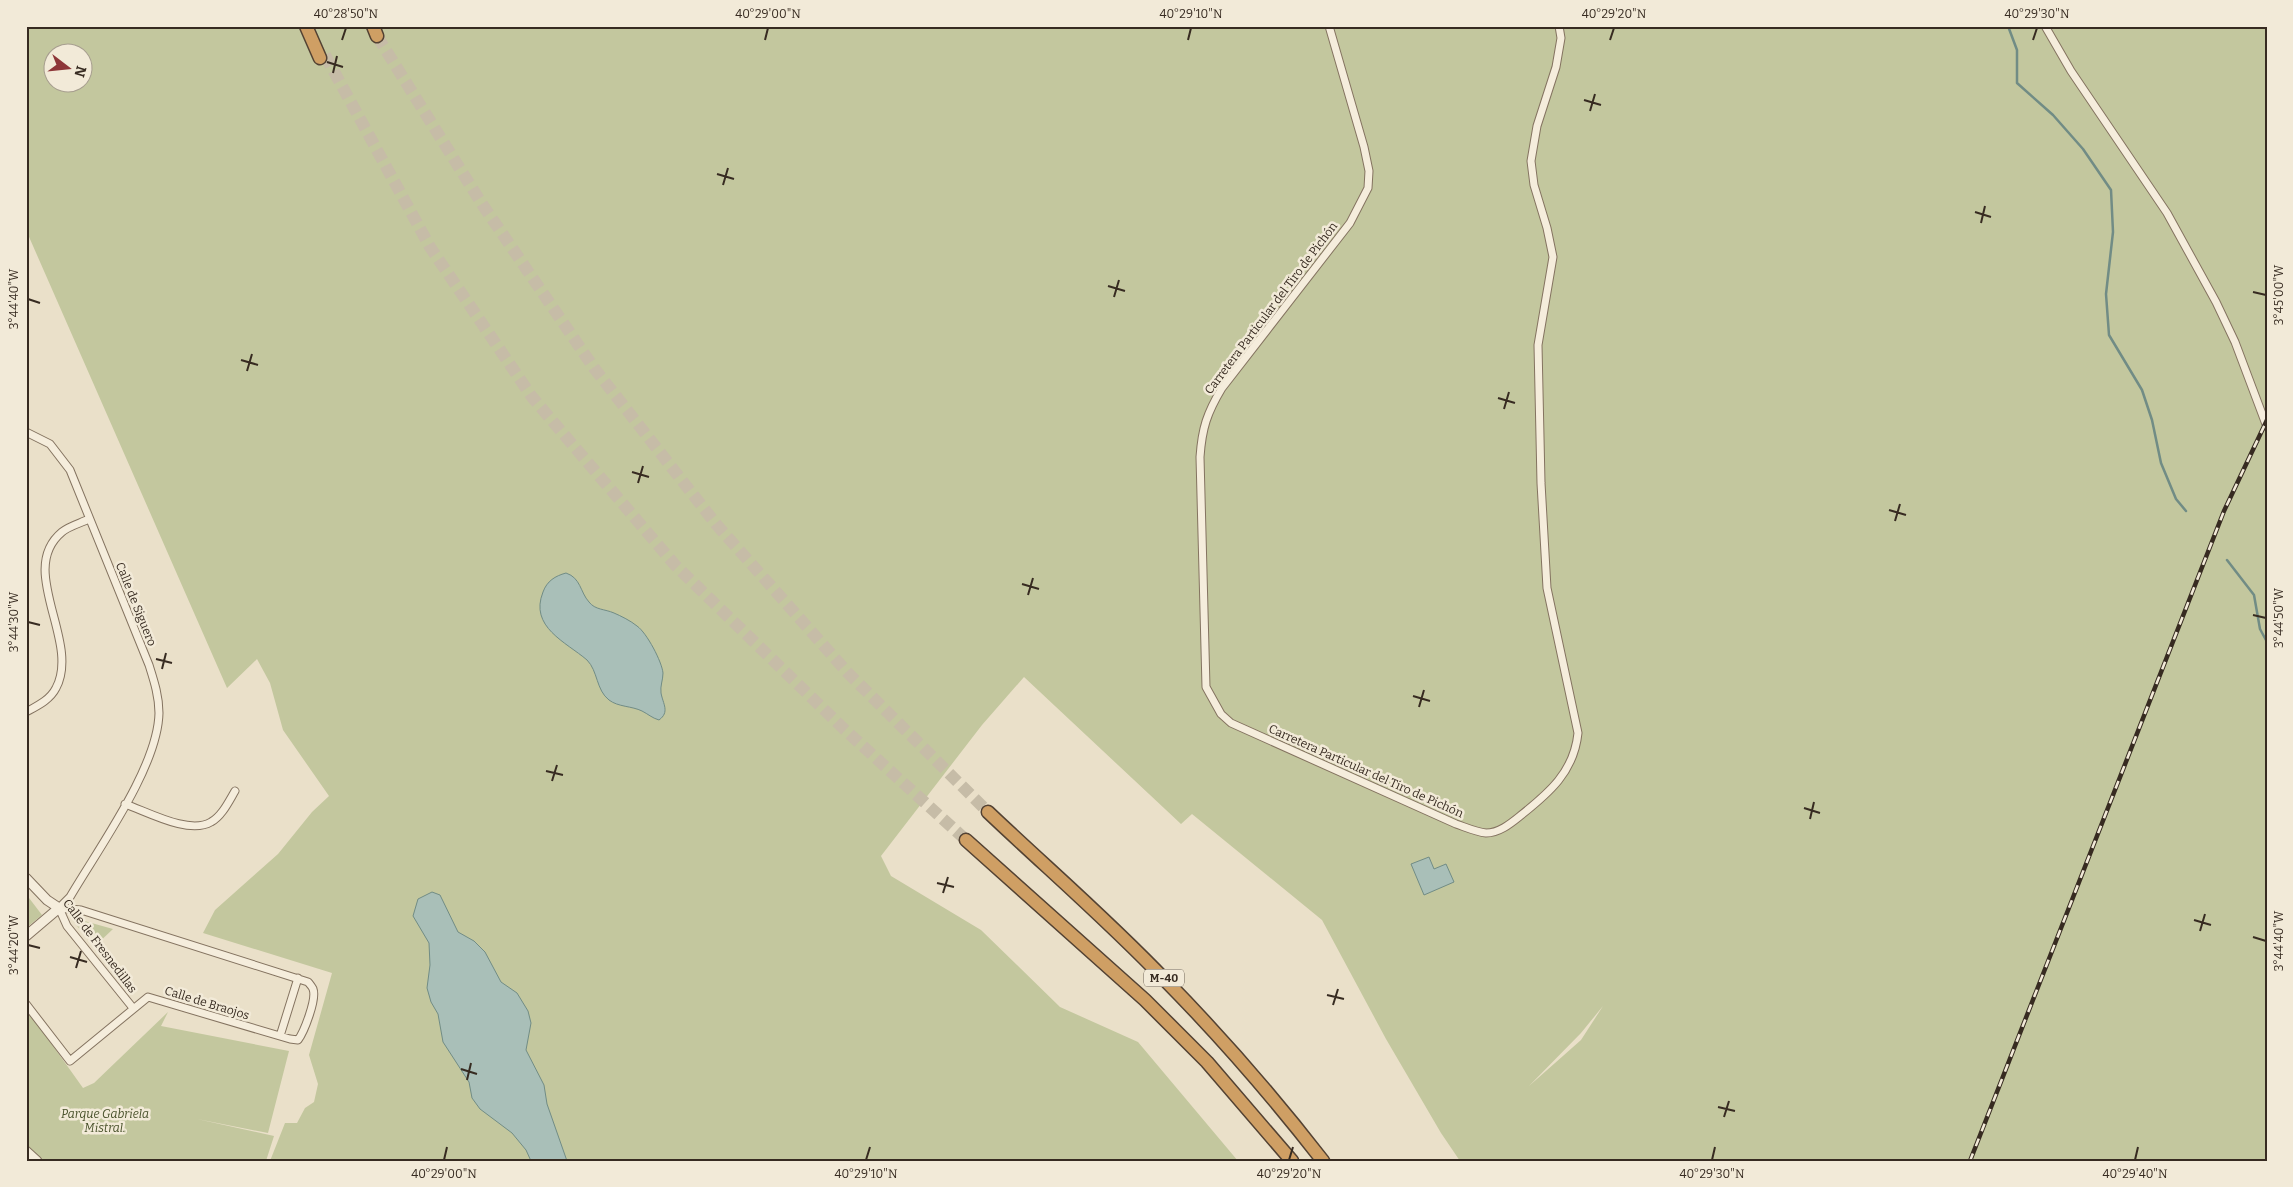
<svg xmlns="http://www.w3.org/2000/svg" width="2293" height="1187" viewBox="0 0 2293 1187" font-family="Bitter,serif">
  <rect width="100%" height="100%" fill="#eae0c9"/>
  <path fill="#c3c79e" fill-rule="evenodd" d="M26 26H2267V1161H1460L1441 1133 1386 1039 1322 920 1192 814 1181 824 1024 677 982 725 881 856 891 876 981 930 1060 1007 1138 1042 1238 1161H270L285 1123H297L305 1108 314 1102 318 1084 309 1055 332 973 203 933 215 910 278 854 312 812 329 796 283 730 270 683 257 659 227 688 26 230ZM52 52H82V82H52ZM1603 1006 1581 1040 1529 1086 1581 1033Z
    M26 894 42 915 26 928Z
    M70 917 113 929 94 947Z
    M26 1008 83 1088 94 1083 168 1012 161 1026 289 1051 268 1133 197 1119 274 1136 266 1161H43L26 1148Z"/>
  <path fill="#a9bfb8" stroke="#718c85" d="M566 573C581 578 580 592 589 602 595 610 605 609 614 613 621 616 631 621 637 626 647 633 662 662 663 673 663 680 660 686 661 693 663 704 670 712 659 720 652 718 648 714 642 711 632 706 618 707 609 700 596 690 598 671 587 660 566 642 529 627 543 592 547 581 555 576 566 573Z
    M1429 857 1434 869 1446 864 1454 882 1424 895 1411 864Z
    M432 892 440 895 458 932 474 941 485 952 501 982 517 993 528 1011 531 1023 526 1050 544 1085 547 1104 567 1161H531L526 1150 512 1133 480 1109 472 1098 469 1082 443 1042 438 1014 431 1002 427 988 430 965 429 943 413 916 418 899Z"/>
  <g fill="none" stroke-linecap="round" stroke-linejoin="round">
    <path stroke="#718c85" stroke-width="2.5" d="M2008 26 2017 50V83L2053 115 2083 149 2111 190 2113 232 2106 294 2109 335 2142 390 2152 420 2161 463 2176 499 2186 511
      M2227 560 2254 595 2260 629 2267 642"/>
    <path stroke="#c6bca7" stroke-width="12" stroke-dasharray="12 6" stroke-linecap="butt" d="M377 36 482 204 594 368 716 524 847 672 988 812
      M325 55 430 247 532 397 675 565 844 729 966 840"/>
    <g stroke="#847360" stroke-width="9">
      <path id="minor" d="M1329 26 1364 147 1369 171 1368 188 1350 223 1222 388C1207 413 1202 428 1200 457L1206 687 1221 714 1231 723 1456 824C1465 827 1476 832 1486 833 1499 833 1510 824 1520 816 1549 793 1574 772 1578 733L1547 588 1541 483 1538 345 1553 257 1547 228 1534 185 1531 161 1537 126 1556 67 1561 38 1559 26
        M2045 26 2071 71 2167 213 2216 302 2235 342 2267 427
        M26 432 50 444 70 470 149 665C154 681 159 696 159 713 158 767 98 849 70 897L59 908
        M26 712C37 706 50 700 56 688 81 641 16 570 62 532 69 526 81 523 89 519
        M125 804C148 812 189 835 211 822 222 816 229 801 235 791
        M59 908 67 926 133 1008
        M26 1004 70 1061 148 997 290 1039 298 1040C304 1032 317 999 313 989 313 988 309 983 308 982L81 910 59 908
        M280 1036 298 978"/>
    </g>
    <g stroke="#847360" stroke-width="11">
      <path id="tertiary" d="M26 878 47 900 59 908 26 936
        M26 1151 37 1161"/>
    </g>
    <g stroke="#534233" stroke-width="15">
      <path id="motorway" d="M306 26 320 58
        M373 26 377 36
        M988 812C1047 868 1110 922 1166 981 1222 1038 1274 1098 1323 1161
        M966 840 1145 1000 1207 1062 1292 1161"/>
    </g>
    <use href="#minor" stroke="#f5eddc" stroke-width="7"/>
    <use href="#tertiary" stroke="#f5eddc" stroke-width="9"/>
    <use href="#motorway" stroke="#cf9f64" stroke-width="12"/>
    <g stroke="#372b21" stroke-width="4.5">
      <path id="rail" d="M1970 1161 2224 511 2267 420"/>
    </g>
    <use href="#rail" stroke="#f2ead8" stroke-width="2.5" stroke-dasharray="8" stroke-linecap="butt"/>
  </g>
  <path fill="none" stroke="#372b21" stroke-width="2" d="M342 40 346 28M765 40 768 28M1188 40 1191 28M1610 40 1614 28M2033 40 2037 28M327 62 343 67M333 73 337 56M1584 100 1601 105M1590 111 1595 94M717 174 734 179M723 185 728 168M1975 212 1991 217M1981 223 1985 206M1108 286 1125 291M2253 292 2266 295M1114 297 1119 280M28 299 40 303M241 360 258 365M247 371 252 354M1498 398 1515 403M1504 409 1509 392M632 472 649 477M638 483 643 466M1889 510 1906 515M1895 521 1900 504M1022 584 1039 589M1028 595 1033 578M2253 615 2266 618M28 622 40 625M156 659 172 663M162 669 166 653M1413 696 1430 701M1419 707 1424 690M546 771 563 775M552 781 557 765M1804 808 1820 813M1810 819 1814 802M937 883 954 887M943 893 948 877M2194 920 2211 925M2200 931 2205 914M2253 937 2266 941M28 945 40 948M70 957 87 962M76 968 81 951M1327 995 1344 999M1333 1005 1338 989M461 1069 477 1074M467 1080 471 1063M1718 1107 1735 1111M1724 1117 1729 1101M444 1160 447 1147M866 1160 870 1147M1289 1160 1293 1147M1712 1160 1715 1147M2135 1160 2138 1147"/>
  <g text-anchor="middle" dominant-baseline="central" stroke-width="5" stroke-linejoin="round" paint-order="stroke">
    <rect fill="#f2ead8" stroke="#6f6458" stroke-width="1" x="1144" y="969.5" width="40" height="17" rx="4"/>
    <g font-size="11" font-weight="bold" fill="#372b21">
      <text x="1164" y="978">M-40</text>
    </g>
    <g font-size="12" fill="#372b21" stroke="#f2ead8">
      <text transform="translate(1271 308) rotate(-53)">Carretera Particular del Tiro de Pichón</text>
      <text transform="translate(136 604) rotate(68)">Calle de Siguero</text>
      <text transform="translate(1366 771) rotate(24)">Carretera Particular del Tiro de Pichón</text>
      <text transform="translate(100 946) rotate(53)">Calle de Fresnedillas</text>
      <text transform="translate(207 1003) rotate(17)">Calle de Braojos</text>
    </g>
    <g font-size="12" font-style="italic" fill="#48512a" stroke="#f2ead8">
      <text x="105" y="1114">Parque Gabriela<tspan x="105" dy="14">Mistral.</tspan></text>
    </g>
  </g>
  <rect width="2293" height="1187" fill="none" stroke="#f2ead8" stroke-width="55"/>
  <g transform="translate(68 68) rotate(106)"><circle r="24" fill="#f2ead8" stroke="#a79e8f"/>
  <path d="M0-4L9 19L0 12L-9 19Z" fill="#8d3638"/>
  <text y="-8" font-size="14" font-weight="bold" text-anchor="middle" fill="#372b21">N</text>
  </g>
  <rect x="28" y="28" width="2238" height="1132" fill="none" stroke="#372b21" stroke-width="2"/>
  <g font-size="12" text-anchor="middle" fill="#372b21">
    <text x="346" y="18">40°28'50"N</text>
    <text x="768" y="18">40°29'00"N</text>
    <text x="1191" y="18">40°29'10"N</text>
    <text x="1614" y="18">40°29'20"N</text>
    <text x="2037" y="18">40°29'30"N</text>
    <text transform="translate(2279 295) rotate(-90)" y="4">3°45'00"W</text>
    <text transform="translate(14 299) rotate(-90)" y="4">3°44'40"W</text>
    <text transform="translate(2279 618) rotate(-90)" y="4">3°44'50"W</text>
    <text transform="translate(14 622) rotate(-90)" y="4">3°44'30"W</text>
    <text transform="translate(2279 941) rotate(-90)" y="4">3°44'40"W</text>
    <text transform="translate(14 945) rotate(-90)" y="4">3°44'20"W</text>
    <text x="444" y="1178">40°29'00"N</text>
    <text x="866" y="1178">40°29'10"N</text>
    <text x="1289" y="1178">40°29'20"N</text>
    <text x="1712" y="1178">40°29'30"N</text>
    <text x="2135" y="1178">40°29'40"N</text>
  </g>
</svg>
